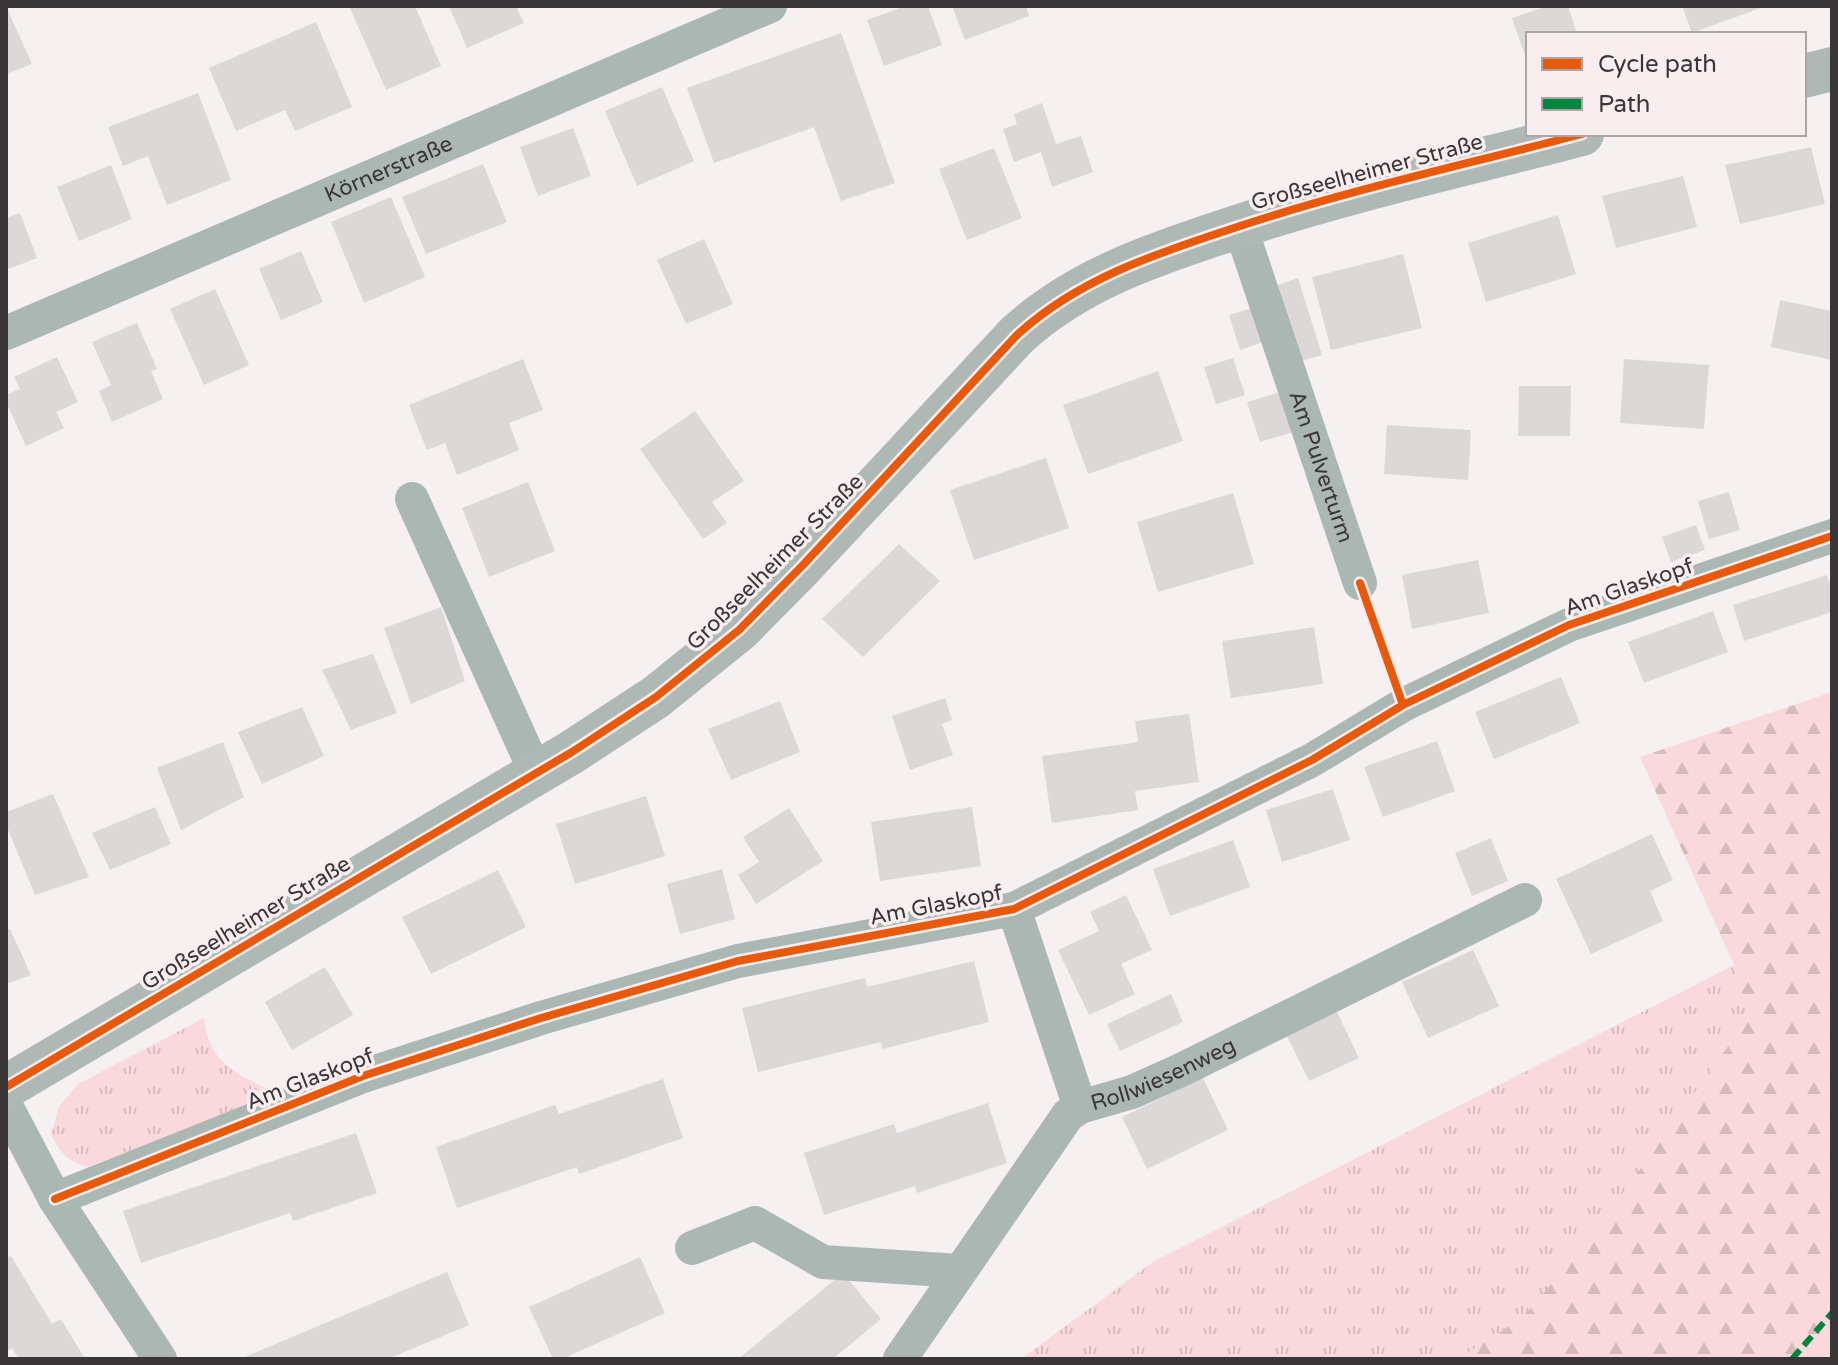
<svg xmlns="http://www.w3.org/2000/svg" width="1838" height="1365" viewBox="0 0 1838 1365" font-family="'Varela Round',sans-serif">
  <defs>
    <pattern id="grass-tufts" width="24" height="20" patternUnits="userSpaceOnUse" patternTransform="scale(2)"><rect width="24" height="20" fill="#f9d9dc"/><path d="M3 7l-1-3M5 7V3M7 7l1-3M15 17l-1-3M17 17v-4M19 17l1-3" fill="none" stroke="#d6bbbd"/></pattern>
    <pattern id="forest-firs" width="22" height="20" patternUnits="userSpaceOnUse" patternTransform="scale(2)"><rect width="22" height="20" fill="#f9d9dc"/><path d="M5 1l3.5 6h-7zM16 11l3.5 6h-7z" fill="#d6bbbd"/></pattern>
  </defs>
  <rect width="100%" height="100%" fill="#f6f0f1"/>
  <path fill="url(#grass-tufts)" d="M1734 965 1749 1017 1595 1232 1524 1316 1459 1359H1021L1153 1262Z
    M204 1018C208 1065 241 1077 279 1093L88 1167C68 1162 61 1153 51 1135L59 1107 78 1084Z"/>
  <path fill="url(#forest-firs)" d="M1832 692V1359H1459L1524 1316 1595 1232 1749 1017 1734 965 1640 757Z"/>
  <path fill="#dcd8d8" d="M6 6 32 64 6 74Z
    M349 6H415L441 66 386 90Z
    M449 6H516L524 23 467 48Z
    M905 6H928L942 45 884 66 867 20Z
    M952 6H1026L1029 16 965 40Z
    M1548 6H1568L1577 34H1528V64L1512 18Z
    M1682 6H1766L1692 33Z
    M316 22 352 107 295 131 285 110 236 131 209 68Z
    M841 33 895 183 841 201 814 127 714 163 687 88Z
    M662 87 694 161 637 186 605 111Z
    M198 93 231 180 167 205 148 156 123 166 108 127Z
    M1042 103 1056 144 1081 136 1093 172 1052 187 1041 152 1014 162 1003 129 1017 124 1014 114Z
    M573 128 591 176 538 196 520 147Z
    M1811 147 1825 204 1740 224 1725 165Z
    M994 148 1022 218 967 240 939 169Z
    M483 164 507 222 426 254 402 197Z
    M111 165 132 219 79 241 57 187Z
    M1683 176 1697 227 1616 248 1602 196Z
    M391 197 425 277 364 303 331 222Z
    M20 213 37 258 6 270V218Z
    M1558 215 1576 274 1486 302 1468 243Z
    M704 239 733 304 686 324 657 260Z
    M301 251 323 302 281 320 259 269Z
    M1403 254 1422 328 1331 350 1312 277Z
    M1298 278 1322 355 1298 362 1274 286Z
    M215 289 249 365 204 385 170 309Z
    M1780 300 1832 311V360L1771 347Z
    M1252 308 1263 342 1240 350 1229 315Z
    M137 323 157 369 151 371 163 399 112 422 99 391 111 385 92 342Z
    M57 357 78 402 56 412 64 428 26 446 6 402V395L20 389 14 377Z
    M1233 358 1245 395 1216 404 1204 367Z
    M523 359 543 410 509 423 519 450 457 475 445 443 427 450 409 405Z
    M1624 359 1709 365 1704 429 1620 423Z
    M1158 371 1183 441 1088 474 1063 405Z
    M1519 386H1571L1570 436H1518Z
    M1280 392 1293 432 1260 442 1247 402Z
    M695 411 744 481 712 502 727 523 703 539 640 449Z
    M1387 425 1471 430 1468 480 1384 474Z
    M1046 458 1069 528 974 560 950 490Z
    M528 482 555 551 489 577 462 508Z
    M1729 492 1740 530 1709 539 1698 501Z
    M1233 493 1254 564 1158 592 1137 522Z
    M1696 525 1705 550 1671 562 1662 537Z
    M899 544 940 581 863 657 822 619Z
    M1478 560 1489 613 1412 629 1402 575Z
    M1827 575 1832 590V612L1744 641 1733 605Z
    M441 607 465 681 411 704 384 628Z
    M1713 611 1728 652 1644 683 1628 642Z
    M1314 627 1323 684 1231 698 1222 641Z
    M373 654 397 713 351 730 322 670Z
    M1561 677 1580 723 1494 759 1475 712Z
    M945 698 952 720 942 724 953 755 910 770 892 716Z
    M780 701 800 752 731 780 708 729Z
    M302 707 324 756 262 784 238 732Z
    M1189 714 1199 782 1135 791 1138 810 1052 823 1042 756 1138 742 1135 721Z
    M1437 741 1455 791 1383 817 1364 767Z
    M223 742 244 797 181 830 157 768Z
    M1333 789 1350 840 1282 862 1266 810Z
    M53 794 89 877 35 895 6 825V812Z
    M646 796 665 856 575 884 556 824Z
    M155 807 171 844 110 870 92 833Z
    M972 807 981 866 880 881 871 822Z
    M789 808 823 861 756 904 738 875 759 862 743 837Z
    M1652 834 1673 880 1650 891 1663 921 1591 954 1556 879Z
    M1491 838 1508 881 1472 896 1455 853Z
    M1233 840 1250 887 1170 916 1153 869Z
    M722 869 735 919 680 934 667 884Z
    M498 870 526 927 431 974 402 917Z
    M1126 895 1152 950 1121 964 1135 994 1089 1015 1058 950 1099 931 1090 912Z
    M10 929 31 975 6 984V930Z
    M1473 950 1499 1006 1428 1038 1402 982Z
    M974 961 989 1022 882 1049 881 1042 758 1072 742 1008 865 978 867 987Z
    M325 967 353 1015 292 1050 265 1002Z
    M1171 994 1183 1022 1120 1051 1107 1024Z
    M1335 1008 1359 1058 1309 1081 1285 1032Z
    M1203 1078 1228 1130 1147 1169 1122 1117Z
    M663 1079 683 1138 579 1174 577 1167 457 1208 436 1147 555 1105 559 1114Z
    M988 1103 1007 1163 917 1193 915 1186 824 1215 804 1153 894 1124 897 1133Z
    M356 1133 377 1193 293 1221 290 1213 141 1263 123 1211Z
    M11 1256 52 1324 61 1319 85 1359H19L12 1348 6 1352V1259Z
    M640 1257 665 1313 562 1359H553L529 1307Z
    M447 1272 469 1325 388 1359H240Z
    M843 1273 881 1319 833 1359H738Z"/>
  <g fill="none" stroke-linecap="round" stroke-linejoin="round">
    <g stroke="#abb7b2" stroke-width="34">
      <path id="s1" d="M1240 226 1360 583"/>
      <path id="s2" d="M6 333 770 6"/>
      <path d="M412 499 536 773"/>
      <path d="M1014 909 1080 1107"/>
      <path d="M6 1106 55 1199 160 1359"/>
      <path d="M55 1199 363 1076 541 1018 738 961 1014 909 1312 760 1403 705 1569 625 1832 536"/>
      <path d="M692 1248 755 1223 823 1262 959 1271"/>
      <path id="s3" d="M900 1359 1068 1115 1080 1107 1132 1092 1181 1070 1525 900"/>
    </g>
    <path stroke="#aeb8b5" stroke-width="44" d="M1804 76 1832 69
      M6 1087 572 752 656 697 739 630 803 565 1017 335C1077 280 1152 255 1228 230 1344 191 1464 165 1582 134"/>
    <path stroke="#00873e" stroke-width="6" stroke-dasharray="12 6" stroke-linecap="butt" d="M1792 1359 1832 1313"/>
    <g stroke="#f8eeef" stroke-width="13">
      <path id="cycleway" d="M1360 583 1403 705
        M6 1087 572 752 656 697 739 630 803 565 1017 335C1077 280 1152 255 1228 230 1344 191 1464 165 1582 134
        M55 1199 363 1076 541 1018 738 961 1014 909 1312 760 1403 705 1569 625 1832 536"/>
    </g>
    <use href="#cycleway" stroke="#e8590c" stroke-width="8"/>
  </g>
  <g text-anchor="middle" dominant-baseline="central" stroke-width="7" stroke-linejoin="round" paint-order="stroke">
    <g font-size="22" fill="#3a3637" stroke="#f8eeef">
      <text stroke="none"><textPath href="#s2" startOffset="416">Körnerstraße</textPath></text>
      <text transform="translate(1367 172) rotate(-15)">Großseelheimer Straße</text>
      <text stroke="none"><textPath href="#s1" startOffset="254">Am Pulverturm</textPath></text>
      <text transform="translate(775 562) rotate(-45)">Großseelheimer Straße</text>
      <text transform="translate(1629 587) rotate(-19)">Am Glaskopf</text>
      <text transform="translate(936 905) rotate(-11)">Am Glaskopf</text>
      <text transform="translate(246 923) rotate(-31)">Großseelheimer Straße</text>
      <text stroke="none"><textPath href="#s3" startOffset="400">Rollwiesenweg</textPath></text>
      <text transform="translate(310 1079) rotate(-21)">Am Glaskopf</text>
    </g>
  </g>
  <rect width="1838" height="1365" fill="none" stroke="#3a3637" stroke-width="16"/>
  <rect x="1526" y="32" width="280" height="104" fill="#f8eeef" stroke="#aca4a5" stroke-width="2"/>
  <rect x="1542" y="58" width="40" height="12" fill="#e8590c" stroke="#aca4a5" stroke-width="2"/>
  <text x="1598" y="72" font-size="24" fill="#3a3637">Cycle path</text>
  <rect x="1542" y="98" width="40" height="12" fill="#00873e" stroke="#aca4a5" stroke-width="2"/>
  <text x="1598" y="112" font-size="24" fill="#3a3637">Path</text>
</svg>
